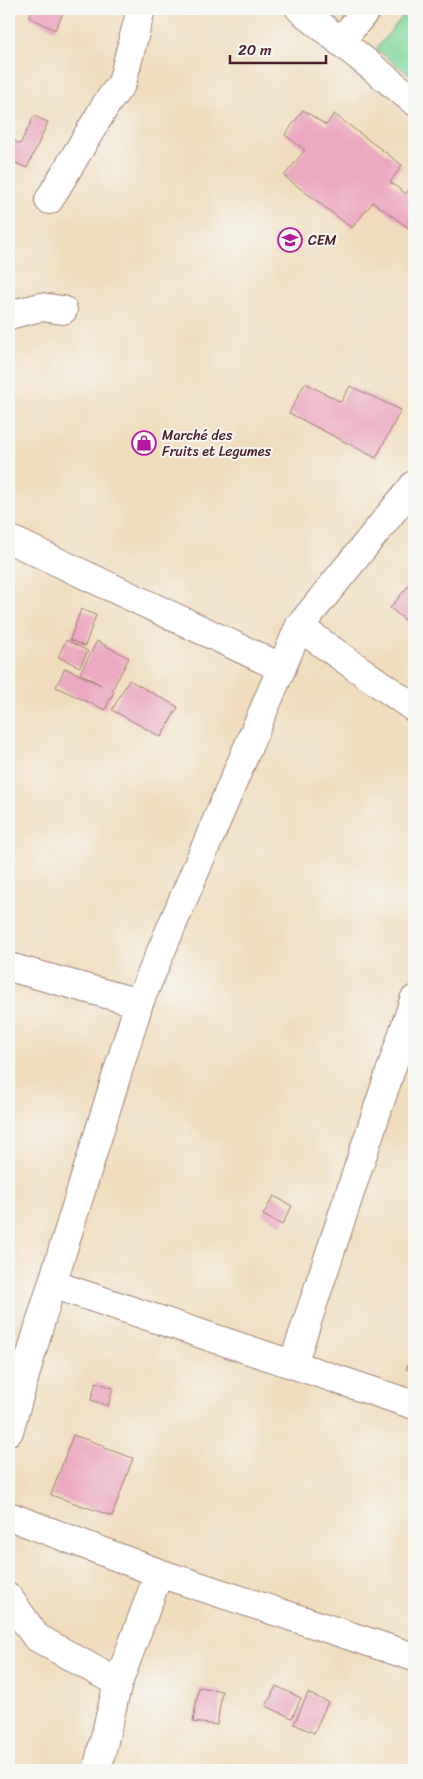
<svg xmlns="http://www.w3.org/2000/svg" width="423" height="1779" viewBox="0 0 423 1779" font-family="Sriracha,sans-serif">
  <rect width="100%" height="100%" fill="#f6f6f2"/>
  <filter id="ink" filterUnits="userSpaceOnUse"><feTurbulence type="fractalNoise" baseFrequency=".02" numOctaves="2"/><feDisplacementMap in="SourceGraphic" scale="10" xChannelSelector="R" yChannelSelector="G"/><feConvolveMatrix kernelMatrix="1 2 1 2 8 2 1 2 1" color-interpolation-filters="sRGB"/></filter>
  <filter id="wash" filterUnits="userSpaceOnUse"><feTurbulence type="fractalNoise" baseFrequency=".0096" numOctaves="4" result="noise"/><feDisplacementMap in="SourceGraphic" scale="20" xChannelSelector="R" yChannelSelector="G"/><feGaussianBlur stdDeviation="1.12" result="paint"/><feColorMatrix in="noise" values="0 0 0 0 0 0 0 0 0 0 0 0 0 0 0 0 0 1.4 0 .05"/><feComposite in="paint" operator="in"/></filter>
  <g filter="url(#wash)">
    <rect width="100%" height="100%" fill="#f0ddbd"/>
    <path fill="#7fd69b" stroke="#647a63" d="M409 9H414V78L376 49Z"/>
    <g id="blocks">
      <path fill="#eaa9c0" d="M33 9H65L55 30 29 17Z
        M303 110 326 125 334 114 402 165 390 182 406 194 414 181V232L373 202 352 228 284 176 305 150 285 135Z
        M34 116 48 122 27 168 9 160V138L20 144Z
        M305 383 341 402 350 386 401 410 376 458 289 413Z
        M409 585 414 590V627L390 608Z
        M81 609 96 615 85 646 70 640Z
        M66 640 88 651 80 667 58 657Z
        M97 641 129 658 112 690 114 691 105 710 56 687 65 668 101 685 80 673Z
        M129 680 178 707 161 737 112 710Z
        M274 1196 292 1206 282 1225 263 1215Z
        M413 1353 414 1354V1373L406 1369Z
        M96 1382 113 1388 108 1406 91 1400Z
        M73 1435 105 1446 104 1448 133 1458 112 1516 51 1495Z
        M276 1686 301 1698 292 1718 266 1706Z
        M199 1687 222 1691 217 1725 193 1722Z
        M308 1693 328 1702 314 1733 294 1724Z"/>
    </g>
  </g>
  <g filter="url(#ink)">
    <use href="#blocks" fill-opacity="0" stroke="#9d7e74" stroke-width="1"/>
    <g fill="none" stroke-linecap="round" stroke-linejoin="round">
      <g stroke="#9d7e74" stroke-width="30">
        <path id="minor" d="M300 9 414 101
          M340 42 367 9
          M49 200 107 103 122 83 140 13 139 9
          M9 315 41 307 63 310
          M9 539 282 668
          M299 627 414 708
          M9 967 139 1003
          M52 1284 414 1405
          M293 1364 414 1000
          M9 1431 41 1320 139 1003 299 627 414 485
          M9 1516 159 1573 414 1657
          M9 1598 36 1637 118 1683
          M97 1770 118 1683 159 1573"/>
      </g>
      <use href="#minor" stroke="#fff" stroke-width="28"/>
    </g>
  </g>
  <defs>
    <g id="school-ring" transform="scale(1.25)"><circle r="9.5" fill="#f6f6f2" stroke="#b5179e" stroke-width="1.5"/><path d="M0-5L7-2L0 1L-7-2ZM-4 1L0 2.5L4 1V4Q0 6-4 4Z" fill="#b5179e"/></g>
    <g id="shop-ring" transform="scale(1.25)"><circle r="9.5" fill="#f6f6f2" stroke="#b5179e" stroke-width="1.5"/><path d="M-5-2.5h2.3a2.7 3.5 0 0 1 5.4 0H5L5.5 6h-11ZM-1.5-2.5h3a1.5 2.3 0 0 0-3 0Z" fill="#b5179e"/></g>
  </defs>
  <g fill-rule="evenodd">
    <use href="#school-ring" x="290" y="240"/>
    <use href="#shop-ring" x="144" y="443"/>
  </g>
  <g text-anchor="middle" dominant-baseline="central" stroke-width="4" stroke-linejoin="round" paint-order="stroke">
    <g font-size="14" fill="#4a1f2b" stroke="#f6f6f2" text-anchor="start">
      <text x="308" y="240">CEM</text>
      <text x="162" y="435">Marché des<tspan x="162" dy="16">Fruits et Legumes</tspan></text>
    </g>
  </g>
  <rect width="423" height="1779" fill="none" stroke="#f6f6f2" stroke-width="30"/>
  <path d="M230 55v8h96v-8" fill="none" stroke="#4a1f2b" stroke-width="2.5"/>
  <text x="238" y="55" font-size="15" fill="#4a1f2b" stroke="#f6f6f2" stroke-width="4" paint-order="stroke">20 m</text>
</svg>
